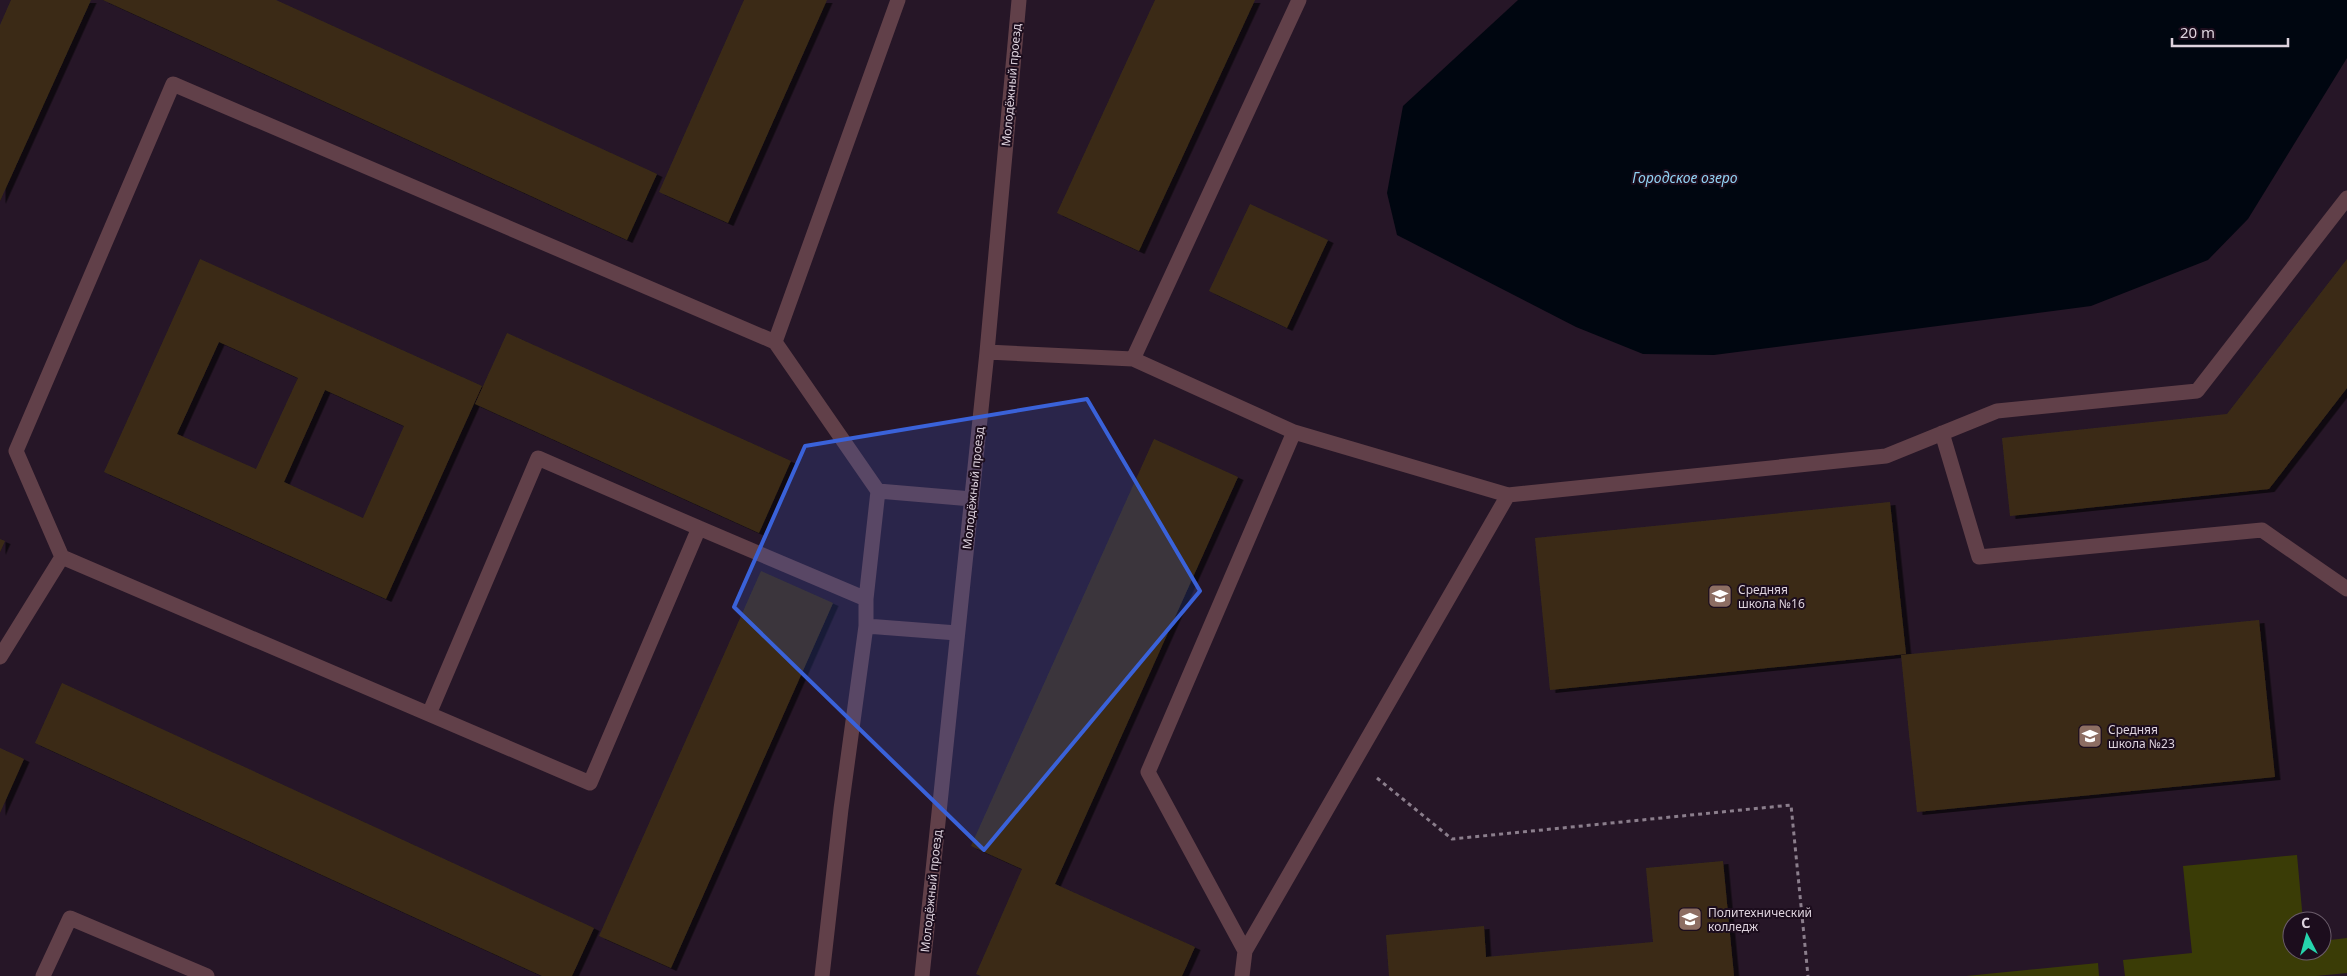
<svg xmlns="http://www.w3.org/2000/svg" width="2347" height="976" viewBox="0 0 2347 976" font-family="'Noto Sans',sans-serif">
  <defs>
    <filter id="shadow"><feDropShadow dx="5.5" dy="3" stdDeviation="0" flood-color="#0009"/></filter>
  </defs>
  <rect width="100%" height="100%" fill="#261627"/>
  <path fill="#3a3c06" d="M2297 855 2303 921H2292V951H2322V941L2347 938V973L2316 976H2125L2123 960 2192 953 2183 866Z
    M2098 963 2099 976H1966Z"/>
  <path fill="#000610" d="M1518 0H2347V58L2248 219 2208 260 2091 306 1714 355 1643 354 1576 327 1397 235 1387 193 1403 106Z"/>
  <path fill="#3a2c17" fill-rule="evenodd" filter="url(#shadow)" d="M11 0H91L0 201V25Z
    M103 0H276L657 174 627 240Z
    M744 0H827L728 223 659 192Z
    M1155 0H1255L1139 251 1057 213Z
    M1250 204 1328 240 1287 328 1209 291Z
    M200 259 482 386 386 599 104 472ZM219 342 298 378 256 469 177 434ZM325 390 404 426 363 518 284 482Z
    M2347 259V388L2269 489 2010 516 2002 438 2227 414Z
    M507 333 791 461 759 533 475 404Z
    M1154 439 1238 477 1055 884 1195 947 1182 976H981L976 974 1022 869 971 846Z
    M1890 502 1906 654 1550 690 1535 538Z
    M0 539 5 541 0 552Z
    M761 571 833 603 671 968 599 936Z
    M2259 620 2275 777 1917 812 1901 655Z
    M62 683 594 928 572 976H542L35 743Z
    M0 748 24 759 0 813Z
    M1723 861 1734 976H1389L1386 935 1484 926 1486 957 1653 942 1646 868Z"/>
  <g fill="none" stroke-linecap="round" stroke-linejoin="round">
    <path stroke="#8b7e8c" stroke-width="3" stroke-dasharray="4 4" stroke-linecap="butt" d="M1377 778 1452 839 1791 805 1808 976"/>
    <path stroke="#614049" stroke-width="15" d="M775 342 878 491
      M987 352 1133 359 1294 432 1148 772 1245 951 1242 976
      M1133 359 1299 0
      M1294 432 1508 495 1886 456 1997 411 2197 391 2347 198
      M1942 433 1979 557 2262 530 2347 589
      M866 599 699 528 590 783 62 557 16 451 173 84 775 342 898 0
      M957 633 866 626V599L878 491 972 499
      M0 657 62 557
      M429 714 538 458 699 528
      M1245 951 1508 495
      M43 976 70 918 207 976
      M822 976 841 809 866 626
      M922 976 987 352 1019 0"/>
  </g>
  <path fill="#3a62d9" fill-opacity="0.2" stroke="#3a62d9" stroke-width="4" stroke-linejoin="round" d="M1087 399 1200 591 984 850 734 607 805 446Z"/>
  <defs>
    <g id="school-square" transform="scale(1.25)"><rect x="-9" y="-9" width="18" height="18" rx="4" fill="#8d6e63" stroke="#1c0d1d"/><path d="M0-5L7-2L0 1L-7-2ZM-4 1L0 2.5L4 1V4Q0 6-4 4Z" fill="#fff"/></g>
    <g id="university-square" transform="scale(1.25)"><rect x="-9" y="-9" width="18" height="18" rx="4" fill="#8d6e63" stroke="#1c0d1d"/><path d="M0-5L7-2L0 1L-7-2ZM-4 1L0 2.5L4 1V4Q0 6-4 4Z" fill="#fff"/></g>
  </defs>
  <g fill-rule="evenodd">
    <use href="#school-square" x="1720" y="596"/>
    <use href="#school-square" x="2090" y="736"/>
    <use href="#university-square" x="1690" y="919"/>
  </g>
  <g text-anchor="middle" dominant-baseline="central" stroke-width="4" stroke-linejoin="round" paint-order="stroke">
    <g font-size="12" fill="#ded3de" stroke="#1c0d1d">
      <text transform="translate(1011 85) rotate(-85)">Молодёжный проезд</text>
      <text transform="translate(973 488) rotate(-84)">Молодёжный проезд</text>
      <text transform="translate(931 891) rotate(-84)">Молодёжный проезд</text>
    </g>
    <g font-size="12" fill="#ded3de" stroke="#1c0d1d" text-anchor="start">
      <text x="1738" y="589">Средняя<tspan x="1738" dy="14">школа №16</tspan></text>
      <text x="2108" y="729">Средняя<tspan x="2108" dy="14">школа №23</tspan></text>
      <text x="1708" y="912">Политехнический<tspan x="1708" dy="14">колледж</tspan></text>
    </g>
    <g font-size="14" font-style="italic" fill="#91d2f3" stroke="#1c0d1d">
      <text x="1685" y="177">Городское озеро</text>
    </g>
  </g>
  <g transform="translate(2307 936) rotate(354)"><circle r="24" fill="#1c0d1d" stroke="#6a5c6a"/>
  <path d="M0-4L9 19L0 12L-9 19Z" fill="#26d5ad"/>
  <text y="-8" font-size="14" font-weight="bold" text-anchor="middle" fill="#ded3de">С</text>
  </g>
  <path d="M2172 38v8h116v-8" fill="none" stroke="#ded3de" stroke-width="2.5"/>
  <text x="2180" y="38" font-size="15" fill="#ded3de" stroke="#1c0d1d" stroke-width="4" paint-order="stroke">20 m</text>
</svg>
